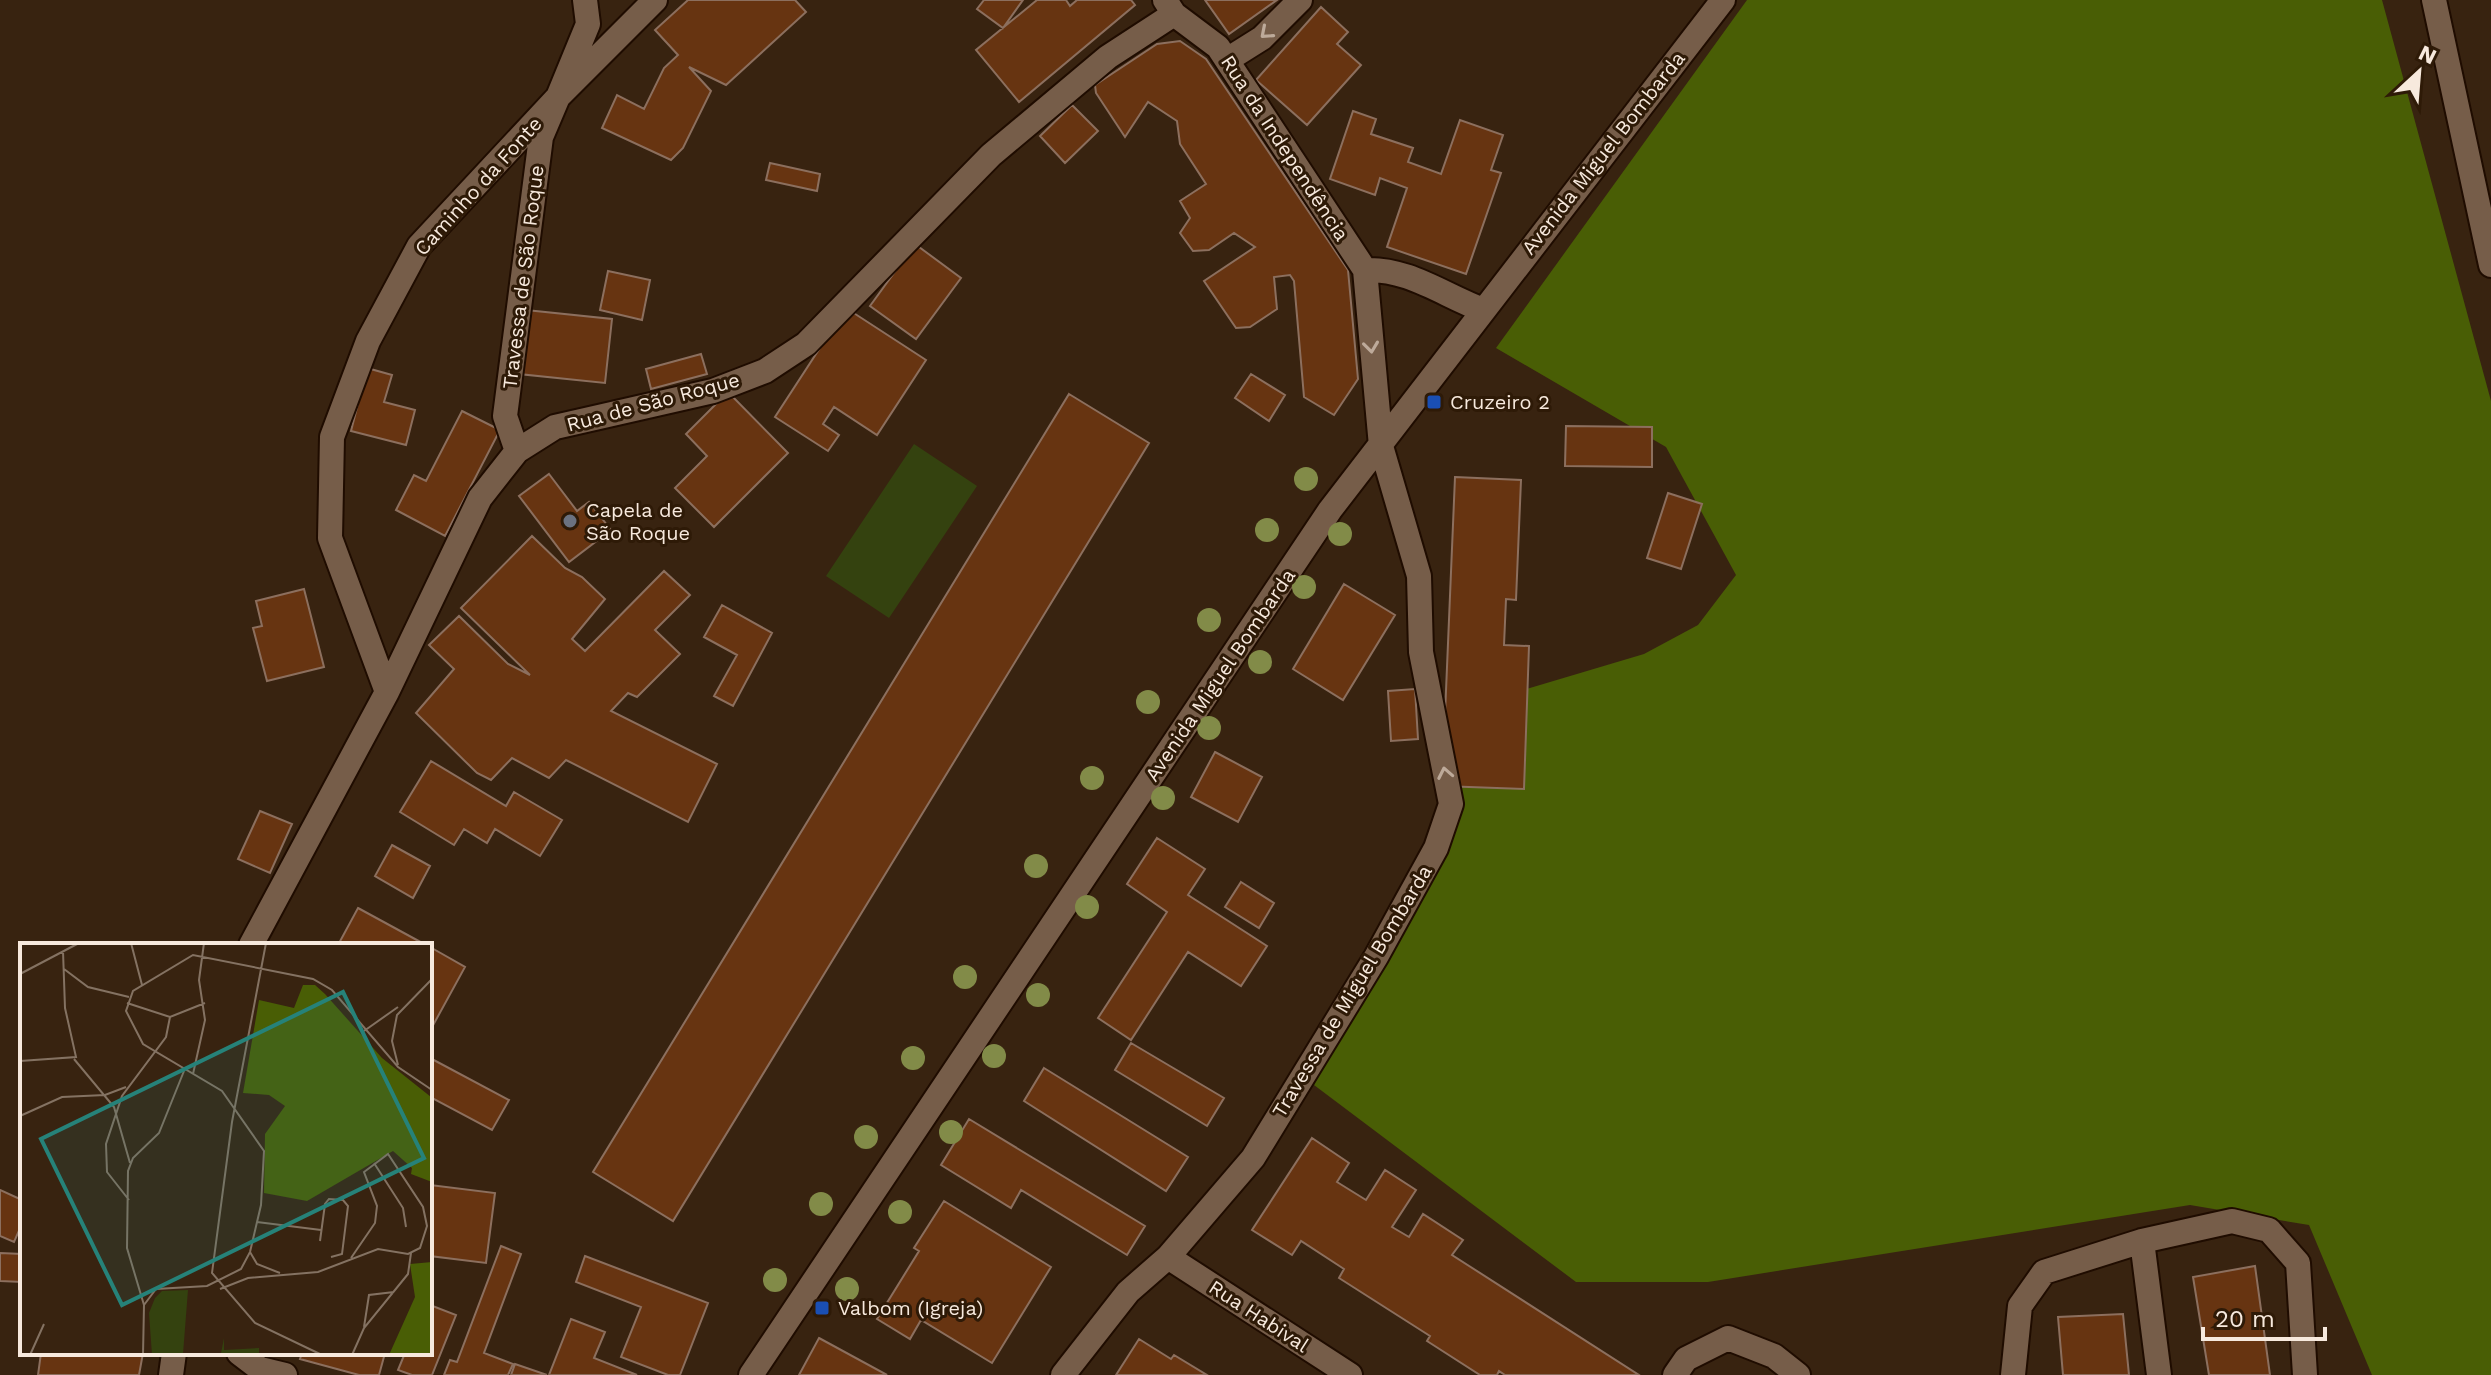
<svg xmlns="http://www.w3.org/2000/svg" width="2491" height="1375" viewBox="0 0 2491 1375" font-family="'Work Sans',sans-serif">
  <rect width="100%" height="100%" fill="#382310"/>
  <path fill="#34420f" d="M914 444 977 486 889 618 826 576Z"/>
  <path fill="#495e05" d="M1747 0H2382L2491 401V1375H2372L2309 1225 2190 1205 1708 1282H1576L1314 1085 1480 741 1510 694 1644 654 1698 625 1736 575 1666 447 1496 348Z"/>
  <path fill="#673411" stroke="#8c6f5e" stroke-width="2" d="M688 0H795L806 12 726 85 689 67 711 91 683 148 671 160 602 128 617 95 644 109 664 68 678 55 655 30Z
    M984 0H1023L1003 28 977 9Z
    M1037 0H1066L1070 6 1077 0H1131L1135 5 1019 102 976 50Z
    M1205 0H1277L1229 34Z
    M1321 7 1348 32 1337 44 1361 65 1307 125 1256 80Z
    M1180 41 1206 59 1348 270 1358 379 1334 415 1304 397 1294 281 1290 275 1274 277 1277 309 1250 327 1236 328 1204 281 1255 247 1234 233 1209 250 1193 251 1180 233 1190 218 1180 201 1206 184 1180 144 1177 121 1148 102 1125 137 1096 93 1095 85 1157 44Z
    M1072 105 1098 131 1065 163 1040 136Z
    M1353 111 1376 119 1371 134 1413 148 1408 162 1441 174 1460 120 1503 135 1491 170 1501 173 1466 274 1387 247 1407 188 1380 178 1375 195 1330 179Z
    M770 163 820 174 817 191 766 180Z
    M915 244 961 278 916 339 870 306Z
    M608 271 650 280 642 320 600 310Z
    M846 308 926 360 877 435 834 407 823 424 839 435 828 451 775 417Z
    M526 310 612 319 605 383 519 374Z
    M701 354 707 374 651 389 646 369Z
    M367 368 392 375 384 402 415 410 406 445 351 431Z
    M1251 374 1285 395 1269 421 1235 398Z
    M728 392 788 453 714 527 675 488 707 456 686 434Z
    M1069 394 1149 443 673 1221 593 1172Z
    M462 411 500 430 445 536 396 510 414 475 426 481Z
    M1566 426 1652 427V467L1565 466Z
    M549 474 577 511 589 502 611 530 569 562 519 496Z
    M1455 477 1521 480 1516 600 1506 599 1504 645 1529 646 1524 789 1442 786Z
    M1668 493 1702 504 1681 569 1647 558Z
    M532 536 565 568 582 577 605 599 572 639 585 651 664 571 690 595 655 630 680 654 637 697 628 693 611 711 717 764 688 822 566 760 549 778 512 758 491 780 477 773 416 713 454 669 429 645 459 616 508 664 530 675 461 608Z
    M1344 584 1395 615 1343 700 1293 669Z
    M304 589 324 667 267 681 253 628 262 626 256 601Z
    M722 605 772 633 733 706 714 696 737 655 704 637Z
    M1415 689 1418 739 1391 741 1388 691Z
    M1215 752 1262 777 1238 822 1191 797Z
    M431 761 506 806 514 792 562 820 540 856 495 829 487 843 464 829 454 845 400 812Z
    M260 811 292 824 270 873 238 859Z
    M1157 838 1205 869 1188 895 1267 946 1241 986 1188 952 1131 1040 1098 1018 1167 912 1127 884Z
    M392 845 430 866 413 898 375 876Z
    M1241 882 1274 903 1259 928 1225 907Z
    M358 908 426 945H338Z
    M430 947 465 967 431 1029H430Z
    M1131 1043 1224 1098 1207 1126 1115 1070Z
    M430 1058 509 1100 492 1130 430 1097Z
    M1044 1068 1188 1157 1166 1191 1024 1101Z
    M969 1119 1145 1226 1127 1255 1021 1190 1011 1208 941 1165Z
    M1312 1138 1349 1163 1337 1182 1366 1200 1385 1170 1416 1190 1392 1227 1409 1237 1423 1214 1463 1240 1452 1255 1639 1375H1505L1499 1371 1497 1375H1480L1427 1341 1430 1336 1339 1278 1344 1269 1301 1241 1292 1255 1252 1230Z
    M430 1185 495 1193 486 1263 430 1256Z
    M0 1190 22 1200V1224L14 1242 0 1236Z
    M944 1201 1051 1267 992 1363 921 1320 910 1339 877 1319 919 1251 914 1248Z
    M501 1246 521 1254 484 1353 513 1364 508 1375H444L450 1360 457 1362Z
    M0 1253 22 1254V1282L0 1281Z
    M585 1256 708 1303 680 1375H668L621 1357 641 1307 576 1282Z
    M2255 1266 2270 1375H2209L2193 1277Z
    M430 1305 456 1315 432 1375H412L398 1370 405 1353H430Z
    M2123 1314 2129 1375H2063L2058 1317Z
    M571 1319 605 1332 594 1358 637 1375H549Z
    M819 1338 887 1375H799Z
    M1139 1339 1171 1359 1174 1355 1207 1375H1116Z
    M41 1353H143L139 1375H38Z
    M302 1353H385L379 1375H359L300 1359Z
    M515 1364 547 1375H511Z"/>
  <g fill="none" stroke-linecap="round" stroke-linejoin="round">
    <g stroke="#1f0c00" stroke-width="28">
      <path id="minor" d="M2434 0 2491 265
        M1227 60 1262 38 1300 0
        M1365 270C1408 268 1443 295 1483 310
        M517 451 505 416 541 137 558 97 655 0
        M387 692 330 538 332 437 368 341 419 246 558 97 588 24 585 0
        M251 945 387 692 480 498 517 451 555 427 713 391 765 371 806 344 991 155 1108 57 1174 14
        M2142 1241 2159 1375
        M1168 1257 1350 1375
        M239 1353 260 1369 285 1375
        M171 1375 174 1353
        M751 1375 1330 510 1723 0
        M1063 1375 1128 1292 1168 1257 1253 1158 1376 957 1436 848 1451 804 1421 652 1419 576 1381 446 1365 270 1218 47 1174 14 1165 0
        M1675 1375 1686 1359 1728 1338 1774 1356 1798 1375
        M2013 1375 2020 1306 2044 1272 2142 1241 2232 1221 2269 1230 2298 1263 2305 1375"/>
    </g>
    <use href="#minor" stroke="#765d49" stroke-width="24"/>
  </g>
  <g fill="#828b48">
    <circle cx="1306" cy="479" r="12"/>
    <circle cx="1267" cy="530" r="12"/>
    <circle cx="1340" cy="534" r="12"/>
    <circle cx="1304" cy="587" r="12"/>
    <circle cx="1209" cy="620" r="12"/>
    <circle cx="1260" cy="662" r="12"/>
    <circle cx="1148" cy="702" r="12"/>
    <circle cx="1209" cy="728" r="12"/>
    <circle cx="1092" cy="778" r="12"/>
    <circle cx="1163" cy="798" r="12"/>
    <circle cx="1036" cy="866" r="12"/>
    <circle cx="1087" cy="907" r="12"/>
    <circle cx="965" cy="977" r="12"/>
    <circle cx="1038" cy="995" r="12"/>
    <circle cx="994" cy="1056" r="12"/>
    <circle cx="913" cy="1058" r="12"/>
    <circle cx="951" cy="1132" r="12"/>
    <circle cx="866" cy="1137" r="12"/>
    <circle cx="821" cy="1204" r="12"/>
    <circle cx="900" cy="1212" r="12"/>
    <circle cx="775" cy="1280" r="12"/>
    <circle cx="847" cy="1289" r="12"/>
  </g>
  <defs><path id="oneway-chevron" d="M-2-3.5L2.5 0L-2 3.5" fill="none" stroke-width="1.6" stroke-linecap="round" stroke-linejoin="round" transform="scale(2)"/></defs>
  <g stroke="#bdaa9a">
    <use href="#oneway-chevron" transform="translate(1266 33) rotate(139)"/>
    <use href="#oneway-chevron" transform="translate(1371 347) rotate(83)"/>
    <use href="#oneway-chevron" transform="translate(1445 773) rotate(-101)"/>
  </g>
  <g fill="#1a4fb4" stroke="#2e1a07" stroke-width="3">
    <rect x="1426" y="394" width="16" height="16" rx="4"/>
    <rect x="814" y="1300" width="16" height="16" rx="4"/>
  </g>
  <circle fill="#6b7280" stroke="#2e1a07" stroke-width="3" cx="570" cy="521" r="8"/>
  <g text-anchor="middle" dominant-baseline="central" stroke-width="6" stroke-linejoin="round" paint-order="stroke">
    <g font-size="20" fill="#f7e9dd" stroke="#2e1a07">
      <text transform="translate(1285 148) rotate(57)">Rua da Independência</text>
      <text transform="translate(1603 153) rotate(-52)">Avenida Miguel Bombarda</text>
      <text transform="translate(478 186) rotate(-48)">Caminho da Fonte</text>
      <text transform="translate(523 277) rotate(-83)">Travessa de São Roque</text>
      <text transform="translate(653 402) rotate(-15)">Rua de São Roque</text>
      <text transform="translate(1220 675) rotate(-56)">Avenida Miguel Bombarda</text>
      <text transform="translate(1352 991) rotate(-59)">Travessa de Miguel Bombarda</text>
      <text transform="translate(1259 1316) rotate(33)">Rua Habival</text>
    </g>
    <g font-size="20" fill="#f7e9dd" stroke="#2e1a07" text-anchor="start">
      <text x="1450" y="402">Cruzeiro 2</text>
      <text x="586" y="510">Capela de<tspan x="586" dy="23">São Roque</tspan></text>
      <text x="838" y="1308">Valbom (Igreja)</text>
    </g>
  </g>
  <g transform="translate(20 943)">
    <rect width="412" height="412" fill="#382310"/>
    <path d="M168 347 163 411 201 410 204 395V407L239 405V412H132L129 370 135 355 142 348Z" fill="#34420f"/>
    <path d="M283 42H295L305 51 362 115 411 154 412 239 391 231 392 225 373 208 287 258 244 250 245 191 265 163 249 152 223 150 239 57 274 65ZM412 319V410L369 412 395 354 390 321Z" fill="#495e05"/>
    <path fill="none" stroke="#847262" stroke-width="2" d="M111 0 122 42M246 0 212 179 192 330 235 380 302 412M44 26 68 44 109 54M0 31 59 0M107 60 150 74 185 60M344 88 378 64M54 116 94 164 110 220M0 118 56 114 45 65 43 8M378 122 372 98 377 72 412 36M173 131 185 77 179 37 184 0M0 173 42 154 85 152 106 144M354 220 383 265 386 284M109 257 87 229 86 201 102 153 146 94 150 74M237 279 301 287M300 298 305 261 309 256 323 257 328 263 322 311 311 314M230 309 241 262 244 208 202 148 123 101 106 68 113 48 173 12 293 36 312 47 378 124 412 147M200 346 228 335 298 329 358 306 388 311 400 305 407 283 403 264 368 211 344 229 357 263 355 280 331 315M124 362 107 305 108 228 113 215 139 190 164 128M344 384 349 352 374 349M10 412 24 381M123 412 124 362 136 346 187 343 221 326 230 309 237 321 260 330M332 412 344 385 388 331 391 310"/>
    <path fill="#268279" fill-opacity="0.15" stroke="#268279" stroke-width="4" d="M323 49 404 215 102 362 21 196Z"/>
    <rect width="412" height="412" fill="none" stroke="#f7e9dd" stroke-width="4"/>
  </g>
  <g transform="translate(2419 72) rotate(26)" stroke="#2e1a07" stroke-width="6" paint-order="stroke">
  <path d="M0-6L14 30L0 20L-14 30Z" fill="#f7e9dd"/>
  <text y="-12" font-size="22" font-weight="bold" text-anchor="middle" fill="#f7e9dd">N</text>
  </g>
  <path d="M2203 1327v12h122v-12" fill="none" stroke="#f7e9dd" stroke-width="4"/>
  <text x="2215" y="1327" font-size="24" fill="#f7e9dd" stroke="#2e1a07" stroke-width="6" paint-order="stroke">20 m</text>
</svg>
